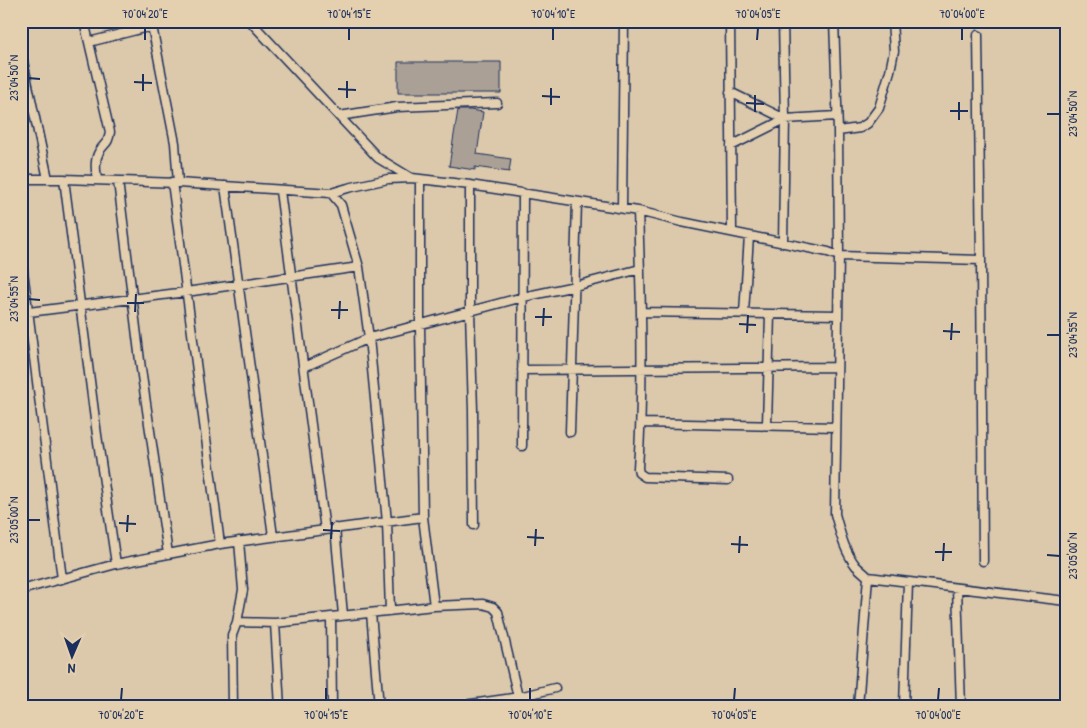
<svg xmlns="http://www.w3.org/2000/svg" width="1087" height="728" viewBox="0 0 1087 728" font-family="'Patrick Hand',sans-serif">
  <rect width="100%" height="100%" fill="#dcc9ab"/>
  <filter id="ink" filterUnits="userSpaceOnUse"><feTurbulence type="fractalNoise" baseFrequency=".02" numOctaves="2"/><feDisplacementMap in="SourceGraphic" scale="10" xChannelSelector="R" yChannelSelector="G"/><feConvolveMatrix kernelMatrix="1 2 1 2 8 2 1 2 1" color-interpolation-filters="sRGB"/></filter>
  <g filter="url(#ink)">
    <path fill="#aaa096" stroke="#1b2f5e" d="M398 62H501V93H398Z
      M458 110H470L483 112 477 154 511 159 509 172 475 167V170L449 166Z"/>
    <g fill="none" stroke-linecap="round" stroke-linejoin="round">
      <g stroke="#1b2f5e" stroke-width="11">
        <path id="minor" d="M84 21 110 132C108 145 105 142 99 152 94 161 96 171 97 180
          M151 21 175 143 178 183
          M250 21 378 158 411 178
          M730 21 732 232
          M783 21 785 119 783 243
          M834 21 838 131 839 256 981 260
          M978 35 981 260 983 561
          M89 42 152 26
          M21 52 48 179
          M730 92 785 119 837 116
          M339 116 397 107 497 103
          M838 131 860 128 868 123 879 108 890 71 894 51 892 21
          M731 146 785 119
          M21 179H64L178 183 331 193 341 205 359 267 369 338 387 522 390 611
          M64 179 97 435 116 564
          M420 180V326L423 517 434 606
          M118 181 141 369 168 554
          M172 182 220 544
          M470 185V311L473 411 474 525
          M225 186 273 536
          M280 191 325 530
          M331 193 348 188 388 179 412 178 470 185 638 211 682 222 828 252 839 256 835 514C840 532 844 551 856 566 860 570 864 573 868 577
          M622 208 624 21
          M638 211C641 297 644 383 638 468L639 473 645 477 728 480
          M21 255 62 579
          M641 312 838 315
          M21 313 186 292 359 267
          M744 313 749 236
          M304 367 369 338 523 297 575 286 640 269
          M522 370 837 367
          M641 423 836 427
          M767 425 770 314
          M570 432 577 202
          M522 446 523 193
          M335 528 343 615
          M957 588 961 707
          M21 590 116 564 220 544 423 517
          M371 613 379 707
          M331 617 332 707
          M237 622 275 623 434 606 483 604 493 607 498 612 518 697
          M275 623 280 707
          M519 697 521 707
          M233 707 232 635 237 622 243 590 239 541
          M450 707 519 697 555 688
          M858 707 868 577 1066 601
          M904 707 908 582"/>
      </g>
      <use href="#minor" stroke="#e4cfae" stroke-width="8"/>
    </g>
  </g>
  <path fill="none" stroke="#1b2f5e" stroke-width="2" d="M145 40V28M349 40V28M553 40V28M757 40 758 28M962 40V28M28 78 40 79M134 82 152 83M338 89 356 90M143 91V74M542 96 560 97M347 98V81M746 103 764 104M551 105V88M950 111H968M755 112V95M1047 114H1060M959 120V102M28 299 40 300M127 303H144M331 310H348M135 312 136 294M535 317H552M339 319 340 301M739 324 756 325M543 326 544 308M943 331 960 332M747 333 748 315M1047 335H1060M951 340 952 323M28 520H40M119 523 136 524M323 530 340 531M127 532 128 515M527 537 544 538M331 539 332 522M731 544 748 545M535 546 536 529M935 552H952M739 553 740 536M1047 555 1060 556M943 561 944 543M121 700 122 688M326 700V688M530 700V688M734 700 735 688M938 700 939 688"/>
  <rect width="1087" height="728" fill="none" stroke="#e4cfae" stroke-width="55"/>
  <g transform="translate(72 656) rotate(182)" stroke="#e4cfae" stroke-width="4" paint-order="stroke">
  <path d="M0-4L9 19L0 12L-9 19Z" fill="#1b2f5e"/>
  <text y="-8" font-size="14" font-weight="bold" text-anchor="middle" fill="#1b2f5e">N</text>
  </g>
  <rect x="28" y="28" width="1032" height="672" fill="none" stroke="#1b2f5e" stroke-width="2"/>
  <g font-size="12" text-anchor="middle" fill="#1b2f5e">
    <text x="145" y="18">70°04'20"E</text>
    <text x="349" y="18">70°04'15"E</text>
    <text x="553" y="18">70°04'10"E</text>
    <text x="758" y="18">70°04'05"E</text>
    <text x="962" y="18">70°04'00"E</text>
    <text transform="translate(14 78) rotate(-90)" y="4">23°04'50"N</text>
    <text transform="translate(1073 114) rotate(-90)" y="4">23°04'50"N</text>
    <text transform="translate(14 299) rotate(-90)" y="4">23°04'55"N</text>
    <text transform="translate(1073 335) rotate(-90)" y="4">23°04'55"N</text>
    <text transform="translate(14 520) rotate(-90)" y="4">23°05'00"N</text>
    <text transform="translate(1073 556) rotate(-90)" y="4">23°05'00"N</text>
    <text x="121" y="719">70°04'20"E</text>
    <text x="326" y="719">70°04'15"E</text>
    <text x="530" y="719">70°04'10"E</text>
    <text x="734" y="719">70°04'05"E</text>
    <text x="938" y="719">70°04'00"E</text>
  </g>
</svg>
